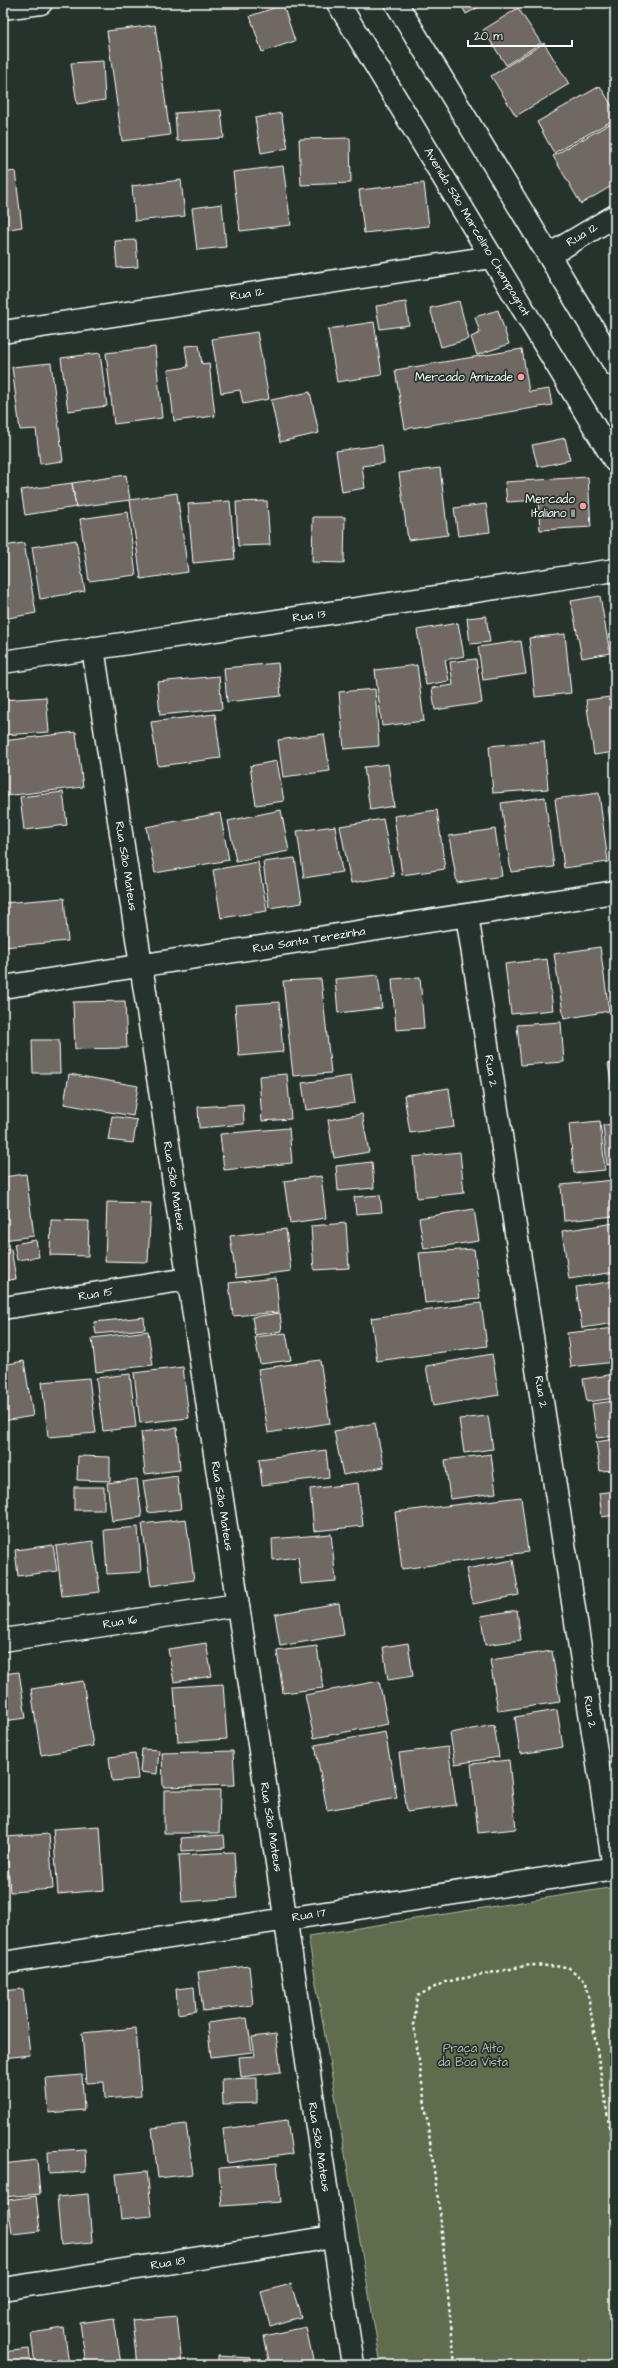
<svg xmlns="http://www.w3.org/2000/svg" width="618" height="2368" viewBox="0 0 618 2368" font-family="'Architects Daughter',sans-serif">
  <rect width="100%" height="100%" fill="#26332d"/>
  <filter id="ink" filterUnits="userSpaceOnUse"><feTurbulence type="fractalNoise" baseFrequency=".025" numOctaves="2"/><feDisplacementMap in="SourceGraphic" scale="8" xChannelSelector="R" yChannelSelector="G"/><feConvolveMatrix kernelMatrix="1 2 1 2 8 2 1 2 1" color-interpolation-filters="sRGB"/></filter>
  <g filter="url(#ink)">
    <path fill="#5f6c4e" stroke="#afb6a6" d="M615 1887V2365H381L308 1936Z"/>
    <path fill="#706862" stroke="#fff" d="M460 3H486L466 14Z
      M283 5 295 41 262 52 250 16Z
      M518 8 541 43 506 65 483 30Z
      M155 25 170 135 122 141 107 31Z
      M544 43 569 84 516 116 491 76Z
      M103 61 105 100 77 104 71 63Z
      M600 86 615 111V119L554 153 537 122Z
      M221 110 224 138 177 141 175 113Z
      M281 113 288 148 261 153 255 118Z
      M615 121V184L581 204 553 156Z
      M350 138 351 183 301 185 299 139Z
      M283 166 291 225 240 231 233 172Z
      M15 171 22 227 3 230V173Z
      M181 180 185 216 135 221 132 186Z
      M424 183 429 226 364 233 359 190Z
      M222 204 226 247 197 250 192 208Z
      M136 240 138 267 117 268 115 241Z
      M459 301 469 339 441 347 430 308Z
      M406 302 409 325 380 329 376 306Z
      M498 310 509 344 477 355 471 337 480 333 475 317Z
      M374 322 382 375 337 382 328 329Z
      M257 332 269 399 243 404 240 390 221 393 212 339Z
      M199 345 202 364 209 363 215 416 174 421 168 370 188 367 185 346Z
      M155 347 162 418 114 424 106 353Z
      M522 349 529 392 549 389 552 405 405 429 395 370Z
      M100 353 107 406 68 411 61 358Z
      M51 363 63 461 40 464 36 429 20 430 12 367Z
      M310 392 319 433 280 442 271 400Z
      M565 438 570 460 538 467 532 445Z
      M382 445 384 463 362 466 365 488 342 492 336 451Z
      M440 468 448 535 408 540 399 473Z
      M126 475 130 500 76 507 72 483Z
      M588 477 591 527 540 530 538 500 507 502 505 482Z
      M72 483 76 507 25 515 21 490Z
      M177 493 188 572 141 579 130 500Z
      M230 501 235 559 193 563 188 504Z
      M267 501 270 545 238 546 236 502Z
      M486 504 490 532 458 536 454 508Z
      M128 512 136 575 89 581 80 519Z
      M313 517H345L344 563 312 562Z
      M76 540 85 591 40 599 32 547Z
      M24 543 36 613 3 619V546Z
      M600 596 610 653 582 658 571 601Z
      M486 616 490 642 470 644 467 618Z
      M458 623 464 656 445 660 449 681 426 685 417 630Z
      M565 634 571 693 535 697 529 638Z
      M521 641 526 674 483 680 478 647Z
      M476 659 482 703 435 710 432 688 453 685 450 662Z
      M278 663 281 696 227 702 224 668Z
      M417 665 424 721 382 726 375 670Z
      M219 676 222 709 160 715 157 682Z
      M375 689 379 746 344 749 339 692Z
      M46 697 49 732 3 735V700Z
      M610 697 615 734V752L594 755 586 700Z
      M215 714 221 758 158 766 151 722Z
      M76 732 83 787 5 796 3 741Z
      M324 734 330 771 283 777 278 740Z
      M544 741 548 789 493 793 489 746Z
      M277 761 284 801 256 805 250 766Z
      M388 764 394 806 370 810 364 767Z
      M63 792 67 825 24 830 20 797Z
      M599 793 608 862 564 868 555 799Z
      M545 797 554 867 511 872 501 803Z
      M615 806V856L608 807Z
      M281 810 289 851 236 861 228 821Z
      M437 810 445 869 402 875 394 816Z
      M220 813 229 860 155 873 146 827Z
      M383 819 394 876 351 883 340 826Z
      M335 826 342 872 304 878 297 831Z
      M495 829 502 876 457 883 449 836Z
      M295 858 302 903 269 908 263 862Z
      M258 862 267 911 221 918 213 870Z
      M64 898 68 941 3 947V903Z
      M600 947 609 1011 564 1019 554 954Z
      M547 959 553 1010 511 1014 505 964Z
      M378 975 382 1008 338 1013 335 979Z
      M420 977 424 1028 396 1030 392 979Z
      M321 979 331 1073 293 1076 283 981Z
      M125 1001 127 1048 75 1049 73 1002Z
      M279 1002 283 1052 239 1056 235 1005Z
      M561 1022 564 1062 521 1065 517 1025Z
      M3 1032 8 1094H3Z
      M32 1040H59L60 1073H33Z
      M615 1062V1103L608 1064Z
      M69 1074 138 1086 133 1116 64 1104Z
      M287 1074 291 1119 262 1121 259 1076Z
      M351 1076 355 1103 306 1110 302 1083Z
      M449 1088 454 1127 410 1133 404 1095Z
      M243 1104 244 1124 199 1128 198 1107Z
      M362 1114 369 1152 334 1158 328 1120Z
      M112 1116 137 1120 133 1143 108 1140Z
      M600 1121 605 1170 574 1173 569 1124Z
      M615 1124V1164L607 1165 603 1125Z
      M289 1128 292 1163 224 1170 220 1134Z
      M460 1152 464 1193 417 1198 413 1157Z
      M372 1162 374 1188 338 1191 336 1166Z
      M26 1174 34 1236 3 1240V1177Z
      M321 1176 326 1218 290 1223 284 1181Z
      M615 1180V1216L564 1221 561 1185Z
      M380 1195 382 1212 356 1214 354 1197Z
      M107 1202 151 1203 148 1262 105 1261Z
      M474 1209 479 1241 424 1249 419 1218Z
      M51 1220 89 1221 88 1256 50 1255Z
      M346 1223 349 1268 314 1270 311 1226Z
      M615 1223V1272L569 1279 562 1231Z
      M286 1229 291 1271 236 1278 230 1236Z
      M36 1240 39 1257 17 1260 14 1244Z
      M11 1249 16 1279 3 1281V1250Z
      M474 1249 480 1298 425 1303 419 1253Z
      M276 1278 279 1312 233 1316 229 1283Z
      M614 1281 615 1323 582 1328 576 1287Z
      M481 1303 487 1346 377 1361 371 1318Z
      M280 1313 282 1331 255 1335 252 1317Z
      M144 1317 145 1329 96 1334 94 1322Z
      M615 1328V1362L571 1367 567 1333Z
      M148 1331 153 1365 96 1372 92 1338Z
      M286 1333 291 1360 260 1364 255 1337Z
      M492 1354 499 1395 433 1406 426 1366Z
      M320 1360 330 1423 268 1433 258 1369Z
      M24 1361 33 1416 3 1421V1365Z
      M183 1367 189 1418 140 1423 134 1373Z
      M130 1374 136 1427 103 1431 96 1378Z
      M615 1374V1398L587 1402 583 1379Z
      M89 1378 96 1433 48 1437 42 1382Z
      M615 1401V1436L597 1438 592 1404Z
      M488 1416 493 1449 464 1453 459 1419Z
      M375 1423 384 1467 343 1475 334 1431Z
      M177 1428 180 1470 145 1474 141 1432Z
      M615 1439V1470L600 1471 596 1442Z
      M326 1450 329 1477 262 1485 259 1459Z
      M491 1454 496 1493 450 1499 445 1460Z
      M78 1456 110 1457V1481L77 1480Z
      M177 1476 181 1509 148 1513 143 1481Z
      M137 1479 142 1517 112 1521 107 1483Z
      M358 1483 363 1526 314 1531 310 1489Z
      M74 1487H104V1510H74Z
      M615 1491V1515L602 1517 599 1493Z
      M521 1497 528 1552 402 1569 395 1512Z
      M186 1519 194 1580 151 1586 142 1524Z
      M138 1527 141 1572 107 1574 104 1530Z
      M331 1534 336 1581 301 1584 298 1557 273 1560 272 1539Z
      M93 1541 100 1592 62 1596 56 1546Z
      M53 1545 57 1571 18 1576 15 1550Z
      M615 1552V1576L611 1553Z
      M513 1560 519 1595 473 1604 466 1569Z
      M3 1571 7 1597 3 1598Z
      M339 1603 344 1635 280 1646 275 1614Z
      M517 1610 521 1640 485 1645 481 1616Z
      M206 1643 212 1676 174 1682 168 1649Z
      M408 1643 413 1676 388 1680 383 1647Z
      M317 1646 323 1688 283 1693 277 1651Z
      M552 1651 560 1702 498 1711 490 1660Z
      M19 1672 26 1718 3 1721V1674Z
      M83 1681 93 1746 41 1755 31 1689Z
      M379 1681 388 1724 314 1738 305 1695Z
      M223 1684 227 1739 178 1742 174 1687Z
      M557 1710 563 1747 520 1754 515 1717Z
      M494 1725 499 1757 455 1764 450 1733Z
      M385 1732 397 1798 327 1810 315 1745Z
      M448 1747 456 1805 407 1812 399 1753Z
      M142 1749 159 1750 157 1774 140 1772Z
      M233 1751 235 1785 163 1787 162 1753Z
      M135 1754 138 1779 112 1781 109 1757Z
      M509 1760 516 1829 478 1833 471 1764Z
      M164 1790H220L219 1833H164Z
      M100 1826 104 1890 58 1894 53 1829Z
      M49 1834 53 1889 10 1892 6 1837Z
      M224 1835 225 1848 182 1851 181 1838Z
      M3 1842 5 1896H3Z
      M234 1852 237 1898 182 1902 179 1855Z
      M249 1966 253 2005 203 2011 198 1972Z
      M194 1987 196 2011 178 2014 176 1989Z
      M23 1989 30 2055 3 2058V1991Z
      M247 2018 252 2052 211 2057 207 2023Z
      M136 2028 141 2096 105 2099 104 2082 86 2083 82 2033Z
      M276 2034 281 2072 241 2077 239 2057 255 2056 252 2037Z
      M82 2075 84 2110 49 2113 46 2078Z
      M257 2078V2103L223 2104 222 2079Z
      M287 2120 292 2154 227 2163 223 2129Z
      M186 2124 193 2174 158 2178 152 2128Z
      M85 2149 86 2172 49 2174 48 2151Z
      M37 2160 40 2194 3 2197V2164Z
      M277 2163 281 2202 222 2206 219 2168Z
      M147 2171 152 2216 121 2219 116 2174Z
      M88 2194 92 2242 61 2245 57 2197Z
      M36 2196 40 2231 12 2234 8 2200Z
      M291 2284 301 2317 270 2326 261 2292Z
      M177 2316 182 2365H137L132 2320Z
      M114 2318 121 2365H86L80 2323Z
      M306 2327 314 2365H270L264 2336Z
      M64 2328 69 2365H35L31 2333Z
      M29 2349 31 2365H3V2352Z
      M218 2356 250 2358 249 2365H218Z"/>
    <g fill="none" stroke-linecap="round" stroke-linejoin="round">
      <g stroke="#fff" stroke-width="25">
        <path id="minor" d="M3 8 41 3
          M549 255 615 216
          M3 332 492 257
          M93 648 353 2365
          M467 915 614 1868
          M3 987 615 892
          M3 1308 188 1279
          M3 1640 237 1605
          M3 1963 615 1868
          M3 2289 333 2237"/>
      </g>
      <g stroke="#fff" stroke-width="25">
        <path id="tertiary" d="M338 3 615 461
          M396 3 615 365
          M3 662 615 570"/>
      </g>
      <path stroke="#fff" stroke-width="2.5" stroke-dasharray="3 3" stroke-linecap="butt" d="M455 2365 440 2214 414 2025 417 1996 445 1982 530 1965 568 1967 586 1982 615 2162"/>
      <use href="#minor" stroke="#26332d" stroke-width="22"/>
      <use href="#tertiary" stroke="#26332d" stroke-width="22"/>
    </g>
  </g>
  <g fill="#ff9aa2" stroke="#26332d" stroke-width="1.5">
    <circle cx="521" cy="377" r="4"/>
    <circle cx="583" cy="506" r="4"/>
  </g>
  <g text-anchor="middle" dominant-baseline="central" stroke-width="3.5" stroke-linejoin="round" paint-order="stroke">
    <g font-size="12" fill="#fff" stroke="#26332d">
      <text transform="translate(477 232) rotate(59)">Avenida São Marcelino Champagnat</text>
      <text transform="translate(582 235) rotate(-31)">Rua 12</text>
      <text transform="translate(247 294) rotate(-9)">Rua 12</text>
      <text transform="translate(309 616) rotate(-8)">Rua 13</text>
      <text transform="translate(126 866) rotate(81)">Rua São Mateus</text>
      <text transform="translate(309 940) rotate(-9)">Rua Santa Terezinha</text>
      <text transform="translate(491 1071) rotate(81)">Rua 2</text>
      <text transform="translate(174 1186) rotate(81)">Rua São Mateus</text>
      <text transform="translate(96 1294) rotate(-9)">Rua 15</text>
      <text transform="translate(541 1392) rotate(81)">Rua 2</text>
      <text transform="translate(222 1506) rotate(81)">Rua São Mateus</text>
      <text transform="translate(120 1622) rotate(-9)">Rua 16</text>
      <text transform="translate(590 1712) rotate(81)">Rua 2</text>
      <text transform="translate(271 1827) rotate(81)">Rua São Mateus</text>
      <text transform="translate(309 1915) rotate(-9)">Rua 17</text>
      <text transform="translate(319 2147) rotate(81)">Rua São Mateus</text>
      <text transform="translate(168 2263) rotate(-9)">Rua 18</text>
    </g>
    <g font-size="12" fill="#fff" stroke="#26332d" text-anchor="end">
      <text x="513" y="377">Mercado Amizade</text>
      <text x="575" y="499">Mercado<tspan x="575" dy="14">Italiano II</tspan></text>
    </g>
    <g font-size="12" fill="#b7bdaf" stroke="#26332d">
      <text x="473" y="2048">Praça Alto<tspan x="473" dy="14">da Boa Vista</tspan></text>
    </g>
  </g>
  <rect width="618" height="2368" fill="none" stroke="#26332d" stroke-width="16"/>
  <rect x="8" y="8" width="602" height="2352" fill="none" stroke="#fff" stroke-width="1.5" filter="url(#ink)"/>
  <path d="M468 40v6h104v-6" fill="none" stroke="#ffffff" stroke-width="2"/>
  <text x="474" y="40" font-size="12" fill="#ffffff" stroke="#26332d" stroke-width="3" paint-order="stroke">20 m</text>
</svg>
